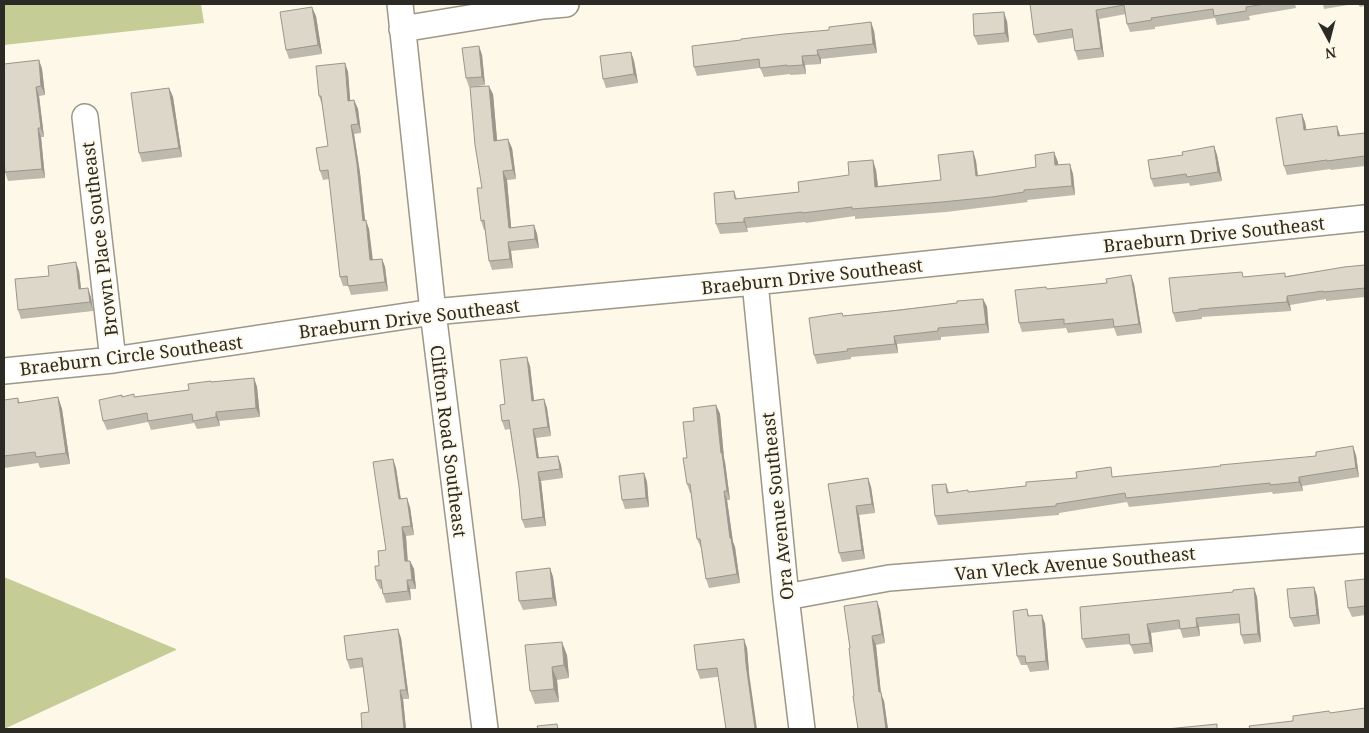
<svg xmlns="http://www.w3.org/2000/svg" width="1369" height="733" viewBox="0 0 1369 733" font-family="'Noto Serif',serif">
  <rect width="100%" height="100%" fill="#fef8e9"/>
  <path fill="#c6cc96" d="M4 4H201L204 23 4 45Z
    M4 577 176 649V650L4 729Z"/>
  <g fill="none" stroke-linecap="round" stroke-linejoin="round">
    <g stroke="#9c9789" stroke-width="28">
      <path id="minor" d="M400 4 433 312 485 729
        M402 29 543 6 566 4
        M85 117 113 360
        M755 282 786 597 802 729
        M4 371 113 360 433 312 755 282 1365 218
        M786 597 889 578 1365 540"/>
    </g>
    <use href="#minor" stroke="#fff" stroke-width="25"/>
  </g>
  <path fill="#bdb9ac" d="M1030 4H1295L1296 8 1249 16 1250 20 1217 25 1215 18 1155 27V29L1130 32 1127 24 1126 14 1099 19 1104 57 1078 60 1075 51 1073 38 1038 43 1034 35Z
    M1323 4H1354L1324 9Z
    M1358 4H1365V6L1360 7Z
    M316 16 322 54 289 59 286 50Z
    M1007 21 1009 42 978 45 974 36Z
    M871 22 874 31 877 53 821 59V64L805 65 806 74 790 75V74L764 77 760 68 697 76 694 67 741 40 829 30Z
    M479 46 482 55 485 85 469 87 466 78Z
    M631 52 634 61 638 83 606 88 603 79Z
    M39 60 42 69 45 95 39 96 44 137H41L45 178 8 181 5 172Z
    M345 63 348 72 350 100H354L358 109 361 133 354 134 360 173 365 220 369 229 372 260 382 259 385 267 388 291 351 295 348 286H343L340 277 329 179 323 180 320 171 328 146 322 105 319 96Z
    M169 88 173 97 182 157 142 162 139 153Z
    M493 94 497 141 512 148 516 179 507 180 511 228 534 225 537 234 539 248 511 251 513 268 492 270 489 261 485 230H484L481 221 482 188Z
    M1305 122 1306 130 1340 135V136L1365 133V166L1331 170 1330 169 1287 175 1284 166Z
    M1214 146 1217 155 1222 181 1190 186 1189 183 1154 187 1151 179 1183 155Z
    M973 151 976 161 978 176 1036 167 1054 152 1058 165 1073 174 1075 195 1027 200 1028 202 995 206 946 212 855 219V216L806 223 805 222 747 228 748 232 720 234 716 224 734 191 737 199 799 192 849 175 876 170 878 186 941 180Z
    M1365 265V297L1326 301V299L1290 305 1291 311 1202 317V319L1176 322 1173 313 1244 277 1286 276Z
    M79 271 81 289 91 297 93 311 21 319 18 310 49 276Z
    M1131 275 1134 284 1142 333 1117 336 1114 328 1068 333 1066 328 1022 332 1019 323 1047 289 1107 283Z
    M983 299 987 307 989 333 941 337V340L897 344 898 353 851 357V359L817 364 814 355 843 316 957 303Z
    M530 366 534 400 544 399 547 408 551 436 536 438 539 458 558 456 561 465 563 478 541 481 546 526 525 528 522 520 519 486 510 429 505 430 502 421 505 404Z
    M254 378 257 387 260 417 219 421 220 426 197 429 194 423 151 430 148 422 107 430 103 421 122 397H135L189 390 211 382Z
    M58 397 62 409 70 464 40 468 38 463 4 468V400L18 398 20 403Z
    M716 405 720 414 724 458 725 462 730 500H727L733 542 735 547 740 583 709 588 706 579 701 548 697 539 691 493H690L687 484V458L694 421Z
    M1356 455 1359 477 1302 486 1303 491 1273 494 1272 492 1129 507 1127 502 1059 513V515L938 525 935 516 946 484 949 492H968L1114 477Z
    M393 459 396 468 401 499 410 507 414 535 406 536 408 561H410L414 569 416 589H410L411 600 386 603 383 594 382 589H380L376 580 386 550Z
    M644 473 647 482 649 507 625 509 622 500Z
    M868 478 871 487 875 513 859 515 865 559 842 562 839 553 828 484Z
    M550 568 553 577 557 606 523 610 519 601Z
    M1365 579V615L1352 617 1348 608Z
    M1314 587 1317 596 1320 624 1294 627 1290 618Z
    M1254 588 1257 597 1261 642 1244 644 1241 635 1240 623 1199 627 1200 636 1183 638 1180 629 1151 633 1153 652 1134 654 1130 644 1086 648 1082 639 1233 592Z
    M877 601 880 610 885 643 876 645 881 694 884 701 888 729H858L850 648Z
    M1027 609 1029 616 1042 615 1045 624 1049 670 1030 672 1027 665H1021L1017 656Z
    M401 638 409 699H403L406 729H362L369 712 364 667 350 669 347 660Z
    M525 645 567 655 569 678 557 680 559 702 535 704 530 691Z
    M747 648 749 673 700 679 697 670Z"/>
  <path fill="#9a968c" d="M312 7 316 16 322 54 318 45Z
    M1096 10 1099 19 1104 57 1101 48Z
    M1004 12 1007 21 1009 42 1005 33Z
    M871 22 874 31 877 53 873 44Z
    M479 46 482 55 485 85 482 77Z
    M817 50 821 59V64L818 55Z
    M631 52 634 61 638 83 634 74Z
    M802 56 805 65 806 74 803 65Z
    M39 60 42 69 45 95 41 86Z
    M345 63 348 72 351 110 348 101Z
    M489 86 493 94 498 150 494 141Z
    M36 87 39 96 44 137 41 128Z
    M169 88 173 97 182 157 179 148Z
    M354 100 358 109 361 133 358 124Z
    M1302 114 1305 122 1308 139 1304 130Z
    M351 125 354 134 360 173 366 230 363 221Z
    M1337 126 1340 135 1341 145 1338 136Z
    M38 128 41 137 45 178 42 169Z
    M508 139 512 148 516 179 513 170Z
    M1214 146 1217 155 1222 181 1218 172Z
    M973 151 976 161 979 186 976 176Z
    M1054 152 1058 162 1059 175 1055 165Z
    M873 160 876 170 879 196 875 187Z
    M1070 164 1073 174 1075 195 1072 186Z
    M503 171 507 180 512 237 509 228Z
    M744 218 747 228 748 232 744 222Z
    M366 220 369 229 374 269 370 260Z
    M534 225 537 234 539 248 535 239Z
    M508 242 511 251 513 268 510 259Z
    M382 259 385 267 388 291 385 282Z
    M76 262 79 271 82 298 79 289Z
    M1131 275 1134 284 1142 333 1139 324Z
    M88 288 91 297 93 311 90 302Z
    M1287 296 1290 305 1291 311 1287 302Z
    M983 299 987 307 989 333 986 324Z
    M894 336 897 344 898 353 895 344Z
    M527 357 530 366 535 410 532 401Z
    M254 378 257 387 260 417 256 408Z
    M58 397 62 409 70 464 66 453Z
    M544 399 547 408 551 436 548 427Z
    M716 405 720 414 724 458 725 462 730 500 727 491 721 453Z
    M216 412 219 421 220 426 216 417Z
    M533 429 536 438 540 467 537 458Z
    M1353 446 1356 455 1359 477 1356 468Z
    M558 456 561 465 563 478 560 469Z
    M393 459 396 468 402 508 399 499Z
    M538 472 541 481 546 526 543 517Z
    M644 473 647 482 649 507 646 498Z
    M1299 477 1302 486 1303 491 1299 482Z
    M868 478 871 487 875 513 872 504Z
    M724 491 727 500 733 542 735 547 740 583 737 574 730 538Z
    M407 498 410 507 414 535 411 526Z
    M856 506 859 515 865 559 862 550Z
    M402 527 406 536 408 570 405 561Z
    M410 561 414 569 416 589 412 580Z
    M550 568 553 577 557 606 553 598Z
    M407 580 410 589 411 600 408 591Z
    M1314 587 1317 596 1320 624 1317 615Z
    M1254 588 1257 597 1261 642 1258 634Z
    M877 601 880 610 885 643 882 634Z
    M1042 615 1045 624 1049 670 1046 661Z
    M1196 618 1199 627 1200 636 1197 627Z
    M1147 624 1151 633 1153 652 1150 643Z
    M398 629 401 638 409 699 406 690Z
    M872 636 876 645 881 694 884 701 888 729H886L879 692Z
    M744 639 747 648 749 673 757 729H755L746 664Z
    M562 642 567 655 569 678 564 665Z
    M552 667 557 680 559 702 554 689Z
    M400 690 403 699 406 729H404Z"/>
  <path fill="#dcd7c8" stroke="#9a968c" d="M1030 4H1265L1246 7V11L1214 16 1213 9 1151 18 1152 20 1127 24 1124 5 1096 10 1101 48 1075 51 1072 29 1034 35Z
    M312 7 318 45 286 50 280 12Z
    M1004 12 1005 33 974 36 973 14Z
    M871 22 873 44 817 50 818 55 802 56 803 65 787 66V65L760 68 759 59 694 67 692 46 741 40V39L784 34 829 30V27Z
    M479 46 482 77 466 78 462 48Z
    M631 52 634 74 603 79 600 56Z
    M39 60 41 86 36 87 41 128H38L42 169 5 172 4 159V64Z
    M345 63 348 101 354 100 358 124 351 125 357 164 363 221 366 220 370 260 382 259 385 282 348 286 347 276 340 277 328 170 320 171 316 148 328 146 321 96H319L316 66Z
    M489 86 494 141 508 139 513 170 503 171 509 228 534 225 535 239 508 242 510 259 489 261 484 220 481 221 477 188H482L475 145 470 87Z
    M169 88 179 148 139 153 131 93Z
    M1302 114 1304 130 1337 126 1338 136 1365 133V156L1327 161V160L1284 166 1276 118Z
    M1214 146 1218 172 1187 177 1186 174 1151 179 1148 160 1183 155 1182 152Z
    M973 151 976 176 1036 167 1035 155 1054 152 1055 165 1070 164 1072 186 1024 190V192L992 197 942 202 852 209V207L802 213V212L744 218V222L716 224 714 193 734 191 735 199 799 192 798 182 849 175 848 162 873 160 875 187 941 180 938 155Z
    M76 262 79 289 88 288 90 302 18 310 15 279 49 276 48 266Z
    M1365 265V288L1323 292V291L1287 296V302L1199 309V310L1173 313 1169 278 1242 272 1243 277 1285 273V277L1344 267Z
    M1131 275 1139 324 1114 327 1113 319 1064 324V319L1019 323 1015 290 1046 287 1047 289 1107 283 1106 279Z
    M983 299 986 324 938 328V331L894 336 895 344 847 349 848 351 814 355 809 318 842 313 843 316 900 310 957 303V301Z
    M527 357 532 401 544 399 548 427 533 429 537 458 558 456 560 469 538 472 543 517 522 520 519 486 509 420 502 421 500 405 505 404 500 360Z
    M254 378 256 408 216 412V417L193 421 192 414 148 421 147 413 103 421 99 400 122 395V397L134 394V397L189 390 188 384 211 381V382Z
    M58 397 66 453 36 457 35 452 4 456V400L18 398V403Z
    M716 405 721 453H722L727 491H724L730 538H731L737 574 706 579 700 539H697L690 484H687L683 458H687L683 422 694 421 693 408Z
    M1353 446 1356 468 1299 477V482L1270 485V483L1126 498 1125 493 1056 504V506L935 516 932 485 946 484 947 493 968 490V492L1026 486V482L1077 478 1076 472 1111 467 1112 477 1221 466 1220 465 1316 456V452Z
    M393 459 399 499 407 498 411 526 402 527 405 561H410L412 580H407L408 591 383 594 381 580H376L375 566H379L378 551 386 550 373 462Z
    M644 473 646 498 622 500 619 476Z
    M868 478 872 504 856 506 862 550 839 553 828 484Z
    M550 568 553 598 519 601 516 572Z
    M1365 579V606L1348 608 1345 581Z
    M1314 587 1317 615 1290 618 1287 589Z
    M1254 588 1258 634 1241 635 1239 614 1196 618 1197 627 1180 629 1179 620 1147 624 1150 643 1130 645 1129 634 1082 639 1080 607 1233 592V590Z
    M877 601 882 634 872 636 879 692H881L886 729H858L853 696H854L849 648H850L844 606Z
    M1027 609 1028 616 1042 615 1046 661 1026 663 1025 656H1017L1013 611Z
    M398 629 406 690H400L404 729H362L361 713 369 712 362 658 347 660 344 636Z
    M744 639 746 664 755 729H726L717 668 697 670 694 645Z
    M562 642 564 665 552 667 554 689 530 691 525 645Z
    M1365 708V729H1250L1249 726 1293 721V716L1329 711 1330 713Z
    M557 724 558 729H538L537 726Z
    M1217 724V729H1167Z"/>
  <g text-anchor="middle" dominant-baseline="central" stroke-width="4" stroke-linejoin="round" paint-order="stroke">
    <g font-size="18" fill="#2c2a24" stroke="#fef8e9">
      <text transform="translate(1214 234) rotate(-6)">Braeburn Drive Southeast</text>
      <text transform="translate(99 239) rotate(-97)">Brown Place Southeast</text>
      <text transform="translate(812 276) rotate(-6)">Braeburn Drive Southeast</text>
      <text transform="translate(409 318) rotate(-7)">Braeburn Drive Southeast</text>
      <text transform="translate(131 355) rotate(-7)">Braeburn Circle Southeast</text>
      <text transform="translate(449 441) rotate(83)">Clifton Road Southeast</text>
      <text transform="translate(777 506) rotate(-96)">Ora Avenue Southeast</text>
      <text transform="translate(1075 563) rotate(-5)">Van Vleck Avenue Southeast</text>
    </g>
  </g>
  <rect width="1369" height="733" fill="none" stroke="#2c2a24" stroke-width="10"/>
  <g transform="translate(1329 40) rotate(173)" stroke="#fef8e9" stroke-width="4" paint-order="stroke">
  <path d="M0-4L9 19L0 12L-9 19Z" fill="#2c2a24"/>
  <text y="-8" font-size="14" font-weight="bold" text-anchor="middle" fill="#2c2a24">N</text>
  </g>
</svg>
